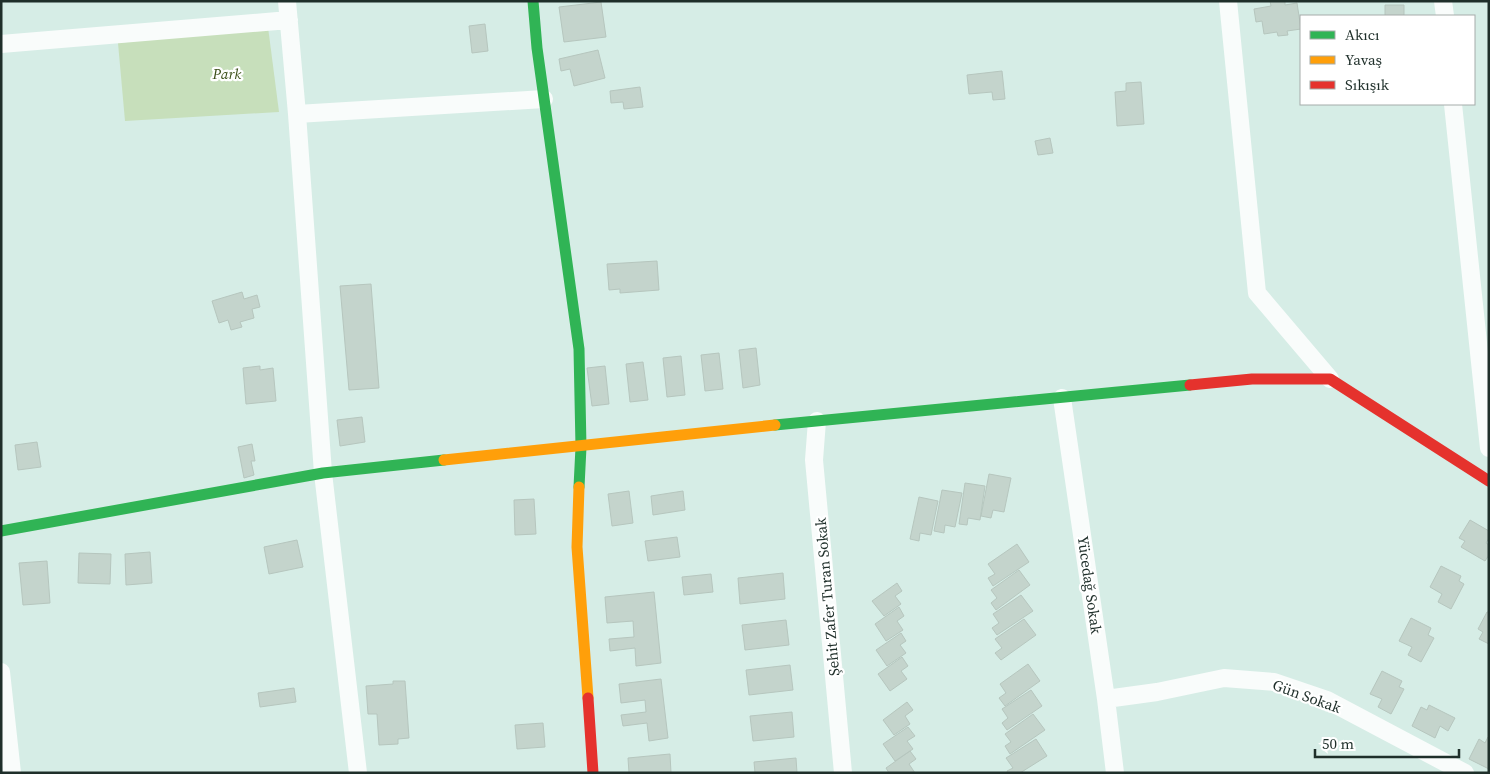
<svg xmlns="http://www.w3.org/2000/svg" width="1490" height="774" viewBox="0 0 1490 774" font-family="'Source Serif 4',serif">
  <rect width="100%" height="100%" fill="#d6ede6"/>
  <path fill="#c7dfbb" d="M268 27 279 112 125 121 118 43Z"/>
  <path fill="#c4d4cc" stroke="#b6c6be" d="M1270 1H1285V5L1297 3 1301 29 1287 31 1288 35 1278 36 1277 32 1264 34 1262 21 1256 22 1254 9 1271 6Z
    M601 2 606 37 564 42 559 7Z
    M1385 5H1404V16H1385Z
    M485 24 488 51 472 53 469 26Z
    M598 50 605 78 574 86 570 69 561 71 559 59Z
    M1002 71 1005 99 993 100 992 92 969 94 967 75Z
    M1141 82 1144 124 1117 126 1115 92 1126 91V83Z
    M640 87 643 107 624 109 623 102 611 103 610 91Z
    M1050 138 1053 153 1038 155 1035 141Z
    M657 261 659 290 620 293V289L609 290 607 264Z
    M371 284 379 388 349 390 340 286Z
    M242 292 244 299 257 295 260 307 252 309 254 318 240 322 242 327 231 330 228 320 219 323 212 301Z
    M756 348 760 385 743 388 739 350Z
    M719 353 723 389 705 391 701 355Z
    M681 356 685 395 667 397 663 358Z
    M643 362 648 400 630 402 626 364Z
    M260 366V370L273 368 276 401 246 404 243 368Z
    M605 366 609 404 592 406 587 368Z
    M362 417 365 442 340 446 337 420Z
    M37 442 41 467 18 470 15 445Z
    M252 444 255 461H251L254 475 244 478 238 447Z
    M989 474 1011 478 1004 512 993 510 991 518 981 516Z
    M965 483 985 486 980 520 968 518 967 525 959 524Z
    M942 490 962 493 955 527 945 525 944 533 934 531Z
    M629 491 633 523 612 526 608 494Z
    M683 491 685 510 653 515 651 496Z
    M919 497 938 501 931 535 920 533 919 541 910 539Z
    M534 499 536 534 515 535 514 500Z
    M1470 520 1489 531V538L1486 543 1489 545V555L1485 561 1461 547 1465 541 1459 538Z
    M677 537 680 557 648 561 645 541Z
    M297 540 303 567 269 574 264 547Z
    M1017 544 1029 562 993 586 988 578 995 574 988 564Z
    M150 552 152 583 126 585 125 554Z
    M79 553 111 554 110 584 78 583Z
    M47 561 50 603 23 605 19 563Z
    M1441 566 1461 576 1459 581 1464 584 1451 609 1438 602 1442 594 1430 587Z
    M1019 570 1030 585 996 610 991 603 997 598 991 590Z
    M783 573 785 599 740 604 738 578Z
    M711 574 713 592 684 595 682 577Z
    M897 583 902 591 895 596 901 604 884 616 872 601Z
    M654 592 661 663 636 666 635 648 610 651 609 639 634 637 633 621 607 623 605 597Z
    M1021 595 1033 611 997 635 992 628 999 623 993 614Z
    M899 607 904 616 897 621 903 630 886 641 875 624Z
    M1487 612H1489V644L1479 639 1483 632 1478 629Z
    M1411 618 1431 628 1428 635 1434 638 1421 662 1408 655 1412 647 1399 641Z
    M1024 619 1036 635 1001 660 995 653 1002 648 995 639Z
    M786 620 789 645 745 650 742 625Z
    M901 633 906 641 900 645 906 653 887 666 876 650Z
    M902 657 908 666 901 671 907 679 890 691 878 674Z
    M1028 664 1040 681 1005 706 999 698 1006 693 1000 684Z
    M790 665 793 690 749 695 746 670Z
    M1382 671 1402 681 1399 687 1404 689 1391 714 1378 707 1382 699 1370 694Z
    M661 679 668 738 649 741 647 723 623 726 621 715 646 712 645 700 621 703 619 684Z
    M393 681H405L409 738 398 739V744L379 745 377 714H368L366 686 393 684Z
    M294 688 296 702 260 707 258 693Z
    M1031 690 1042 706 1007 730 1002 723 1008 718 1002 709Z
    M907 702 913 710 905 716 910 724 894 735 883 720Z
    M1429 705 1455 718 1448 731 1440 726 1435 738 1412 726 1421 707 1427 710Z
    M792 712 794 737 753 741 750 716Z
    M1033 714 1045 730 1010 754 1005 746 1011 742 1005 734Z
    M543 723 545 747 517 749 515 725Z
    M908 727 915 736 907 741 913 749 895 761 883 744Z
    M1488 737 1489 738V769L1469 759 1479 739 1485 743Z
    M1036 739 1047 756 1020 773H1008L1007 771 1013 768 1006 758Z
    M910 751 916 759 909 764 915 773H889L886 768Z
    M670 754 671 773H629L628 758Z
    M796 758 797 773H755L754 762Z"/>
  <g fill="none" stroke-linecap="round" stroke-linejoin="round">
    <path stroke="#f9fcfb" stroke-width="18" d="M287 1 297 114 323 473 358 773
      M1228 1 1257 293 1330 379
      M1443 1 1445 16
      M1 44 289 20
      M1453 104 1489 448
      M297 114 544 99
      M1062 398 1106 699 1115 773
      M817 421 814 460 843 773
      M1 672 12 773
      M1106 699 1157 692 1224 678 1274 682 1327 700 1465 773"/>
    <path stroke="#30b455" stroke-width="11" d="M533 1 537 48 579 349 581 447 579 487
      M775 425 1190 385
      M1 531 323 473 444 460"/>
    <path stroke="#ff9f0a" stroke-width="11" d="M444 460 775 425
      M579 487 577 547 588 698"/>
    <path stroke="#e5322d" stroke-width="11" d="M1190 385 1252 379H1330L1489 481
      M588 698 593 773"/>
  </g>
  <g text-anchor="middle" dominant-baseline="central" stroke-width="4.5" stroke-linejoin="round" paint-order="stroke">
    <g font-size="15" font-style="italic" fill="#3c4f19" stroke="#fff">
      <text x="227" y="73">Park</text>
    </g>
    <g font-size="15" fill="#1f2f2a" stroke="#fff">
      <text transform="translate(1090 585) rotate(82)">Yücedağ Sokak</text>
      <text transform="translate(827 597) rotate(-95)">Şehit Zafer Turan Sokak</text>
      <text transform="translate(1307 696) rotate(20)">Gün Sokak</text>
    </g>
  </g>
  <rect width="1490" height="774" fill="none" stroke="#1f2f2a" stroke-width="5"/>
  <rect x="1300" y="15" width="175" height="90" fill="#ffffff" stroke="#a5acaa"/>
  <rect x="1310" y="31" width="25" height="8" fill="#30b455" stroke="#a5acaa"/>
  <text x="1345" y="40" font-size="15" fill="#1f2f2a">Akıcı</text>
  <rect x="1310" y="56" width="25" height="8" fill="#ff9f0a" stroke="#a5acaa"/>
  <text x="1345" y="65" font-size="15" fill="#1f2f2a">Yavaş</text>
  <rect x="1310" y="81" width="25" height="8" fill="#e5322d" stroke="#a5acaa"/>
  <text x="1345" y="90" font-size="15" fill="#1f2f2a">Sıkışık</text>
  <path d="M1315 749v8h144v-8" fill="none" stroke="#1f2f2a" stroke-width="2.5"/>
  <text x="1322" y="749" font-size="15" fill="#1f2f2a" stroke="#ffffff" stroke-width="4" paint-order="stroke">50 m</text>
</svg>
